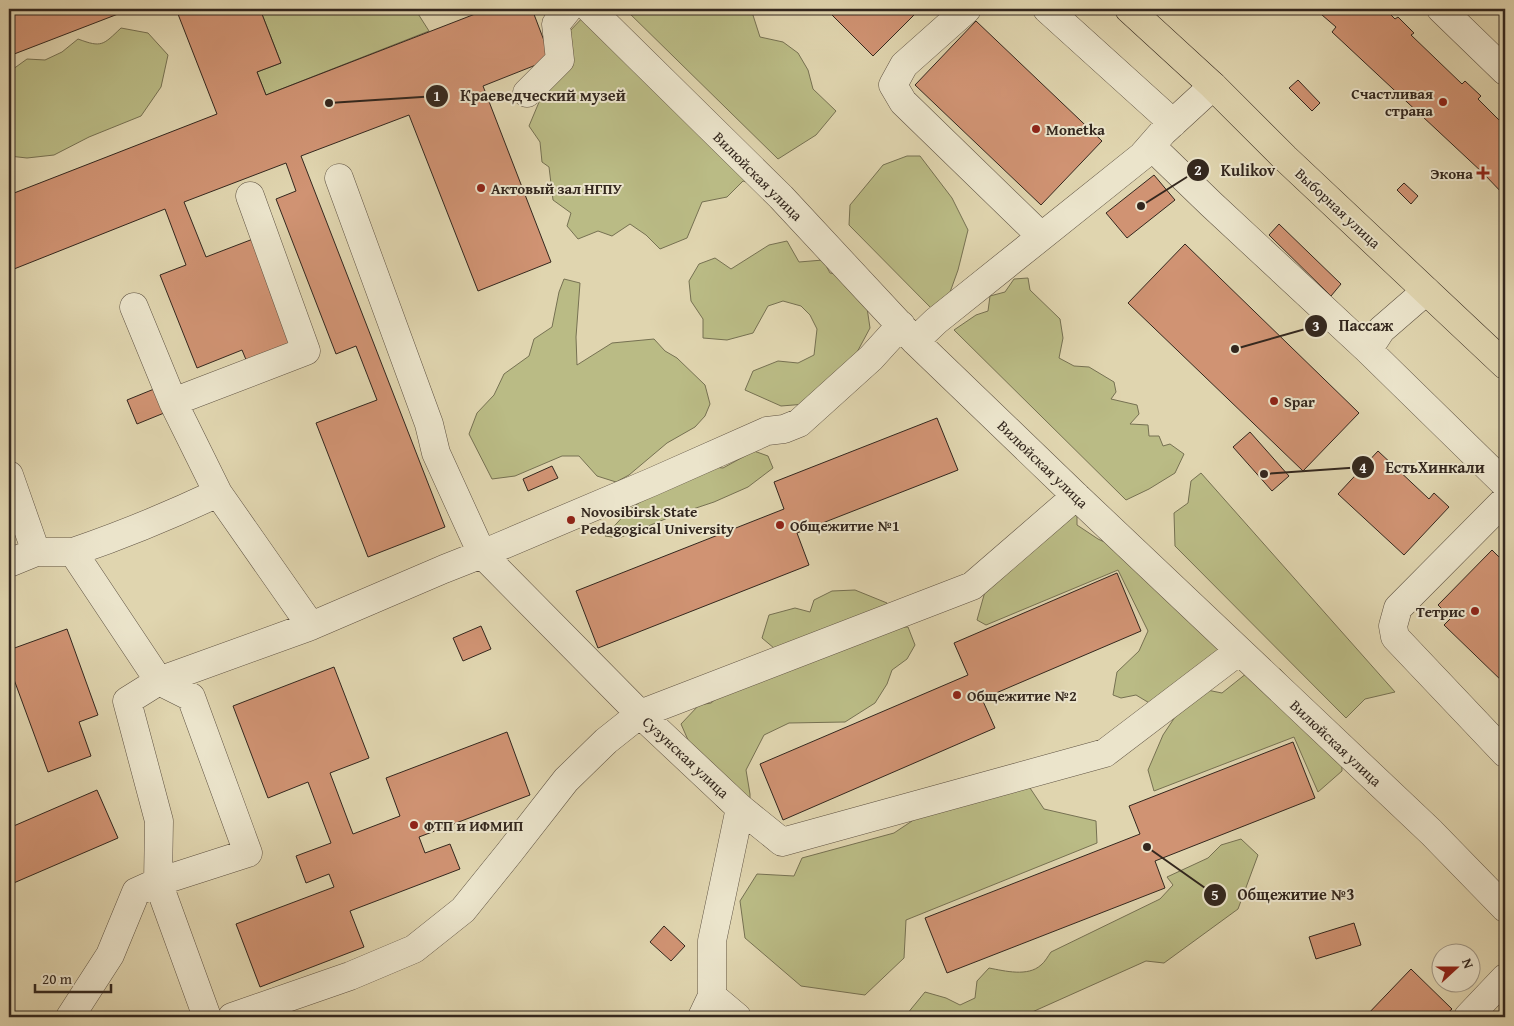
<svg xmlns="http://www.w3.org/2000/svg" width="1514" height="1026" viewBox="0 0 1514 1026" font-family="'Gentium Book Plus',serif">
  <rect width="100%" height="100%" fill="#e0d5af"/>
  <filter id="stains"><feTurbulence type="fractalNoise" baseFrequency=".004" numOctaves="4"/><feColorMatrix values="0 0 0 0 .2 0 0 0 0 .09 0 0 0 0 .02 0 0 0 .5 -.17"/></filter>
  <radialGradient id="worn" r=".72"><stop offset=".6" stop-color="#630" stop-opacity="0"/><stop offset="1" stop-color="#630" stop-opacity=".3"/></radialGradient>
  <path fill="#babb85" stroke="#767152" d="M260 9H415L429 31 266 95 257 72 281 63Z
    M625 9H751L760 37 783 42 798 53 808 70 813 89 836 111 816 135 778 159Z
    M586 14 763 187 743 181 727 197 702 202 687 238 660 249 646 235 630 224 612 236 598 231 578 239 567 226 571 213 553 200 549 167 542 162 540 142 529 126 568 33Z
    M121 28 148 33 168 55 161 87 141 116 89 137 54 155 27 158 9 156V72L27 59 45 60 62 52 78 39C102 48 103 45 121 28Z
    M907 156H920L952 198 968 230 958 270 949 295 932 309 849 225 850 205 869 182 883 165Z
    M787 241 799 262 823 260 830 273 849 276 866 301 870 328 848 369 806 404 781 406 745 390 753 371 778 361 798 363 814 355 817 329 810 315 801 306 783 301 768 306 753 333 727 340 703 338V319L691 301 689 281 699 264 715 258 731 269 769 245Z
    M1028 278 1030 290 1060 319 1063 338 1059 358 1074 366 1089 367 1114 382 1116 392 1111 399 1137 405 1139 414 1130 424 1148 425 1149 436H1159L1163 446 1170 444 1184 454 1175 473 1149 489 1126 500 954 330 976 315 988 311 990 296 1005 292 1014 279Z
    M564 279 580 283 576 337 577 365 612 343 654 339 665 351 677 358 705 385 710 404 705 416 695 427 667 443 629 475 616 482 597 476 579 456H562L515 476 492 479 469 434 477 413 494 395 504 374 529 356 534 339 552 327 559 292Z
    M754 451 768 456 773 468 748 487 714 502 675 515 619 538 605 536 629 510 658 489 704 466 723 468Z
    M1201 473 1395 692 1365 699 1346 718 1175 546 1174 513 1188 503 1191 481Z
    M1077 512V525L1098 539 1126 552 1231 650 1166 713 1136 695 1121 698 1113 695 1117 672 1139 651 1148 631 1118 570 986 625 977 620 986 588Z
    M855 590 887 603 891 627H908L915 645 907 659 892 670 887 684 875 703 845 722 789 723 764 735 746 770 750 794V816L733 820 717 806 681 724 699 705 711 703 725 691 781 654 762 638 769 615 795 608 810 612 814 600 832 591Z
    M1280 669 1341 739 1342 771 1318 792 1294 737 1154 791 1148 770 1163 735 1177 714 1207 690 1222 693 1247 673Z
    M1014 764 1044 809 1096 821 1097 843 906 920 904 958 865 995 801 986 745 938 740 901 757 874 794 876 802 858 894 833 978 777Z
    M1241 839 1258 855 1238 909 1164 963 1146 961 1021 1017H894L907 1014 925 992 946 998 960 1005 975 998 977 981 989 968C1005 971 1028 977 1041 965 1045 962 1048 956 1051 952L1160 899 1173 885 1167 877 1208 858 1221 845Z"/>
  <path fill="#d09373" stroke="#33271e" d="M9 9H131L9 56Z
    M176 9H260L281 63 257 72 266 95 488 9H532L551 59 483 86 551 262 478 291 409 115 301 156 445 527 368 557 316 423 377 400 356 346 336 354 276 199 296 191 286 163 184 202 206 257 253 239 296 349 249 367 242 350 197 368 160 275 186 265 165 209 9 271V195L217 114Z
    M826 9H920L873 56Z
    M1315 9H1385L1395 19 1398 17 1414 33 1411 35 1462 84 1465 81 1481 96 1478 99 1505 126V196L1483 173 1332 32 1336 27Z
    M976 21 1102 141 1041 205 915 85Z
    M1298 80 1320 103 1312 111 1289 88Z
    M1154 175 1175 200 1127 238 1106 213Z
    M1404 183 1418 196 1411 204 1397 190Z
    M1279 224 1341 284 1331 296 1269 235Z
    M1185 244 1359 413 1303 471 1128 303Z
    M159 387 169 411 137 424 127 400Z
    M937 418 958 470 797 533 809 565 598 648 576 591 784 509 774 482Z
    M1250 432 1289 476 1272 491 1233 447Z
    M1378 451 1429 499 1434 493 1449 507 1404 555 1338 494Z
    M552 466 558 478 528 491 523 479Z
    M1492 550 1504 562 1505 561V684L1444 625 1451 618 1438 605Z
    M1117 573 1141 631 982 699 995 728 783 820 760 764 968 675 954 643Z
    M481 626 491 649 463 661 453 638Z
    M67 629 98 715 79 722 91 756 48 772 9 666V650Z
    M334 667 369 758 330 773 353 834 400 816 386 778 507 732 530 795 419 837 425 853 450 844 460 869 350 911 364 947 260 987 236 924 334 887 329 874 306 883 296 856 331 843 308 782 268 798 233 706Z
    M1293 742 1315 798 1155 861 1165 888 947 973 925 918 1140 834 1129 806Z
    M97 790 118 838 9 885V828Z
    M1354 923 1361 945 1316 959 1309 937Z
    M664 926 685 946 671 961 650 942Z
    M1411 969 1452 1009 1443 1017H1365Z"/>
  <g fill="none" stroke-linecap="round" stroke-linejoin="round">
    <g stroke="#5e5242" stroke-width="29">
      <path id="minor" d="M590 9 781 197 915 341 1076 496 1431 832 1505 908
        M967 9 904 65 893 85 903 102 1041 236
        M1047 9 1173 123
        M1441 9 1505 71
        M527 93 560 60 556 24 568 9
        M1151 146 1211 204 1368 350 1505 484
        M339 178 429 424 436 453 482 554 640 714 740 808 712 941V996L702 1017
        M134 307 173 402 218 493 311 626
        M915 341 936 321 1142 156 1163 132 1213 86
        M1368 350 1381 330 1426 291
        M173 402 306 351 250 196
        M9 475 36 552
        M1505 500 1398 608 1393 626 1395 637 1505 753
        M73 552C123 535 171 515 218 493
        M9 563 36 552H73L159 681 311 626 444 569 482 554 652 482 767 431 784 429 799 423 871 358 901 325
        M740 808 782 842 1105 753 1239 651
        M712 996 737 1017
        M70 1017 110 955 136 892 158 882 159 821 127 701 159 681 191 697 248 853 158 882 207 1017
        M232 1017 350 976 414 949 463 910 509 853 566 780 606 741 640 714 972 586 1076 496
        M1468 1017 1505 978"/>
    </g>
    <g stroke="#33271e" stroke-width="29">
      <path id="major" d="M1129 9 1213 86 1285 158 1505 365"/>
    </g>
    <use href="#minor" stroke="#ebe4cb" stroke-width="28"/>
    <use href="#major" stroke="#e0d5af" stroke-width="28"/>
  </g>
  <g fill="#8f2418" stroke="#ebe4cb" stroke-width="2">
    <circle cx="1443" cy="102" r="5"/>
    <circle cx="1036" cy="129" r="5"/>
    <path d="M1480.5 165.5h5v5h5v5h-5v5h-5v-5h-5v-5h5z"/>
    <circle cx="481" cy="188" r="5"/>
    <circle cx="1274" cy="401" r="5"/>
    <circle cx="571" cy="520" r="5"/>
    <circle cx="780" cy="525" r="5"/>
    <circle cx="1475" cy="611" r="5"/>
    <circle cx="957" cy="695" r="5"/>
    <circle cx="414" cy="825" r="5"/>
  </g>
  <g text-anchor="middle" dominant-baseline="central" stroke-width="4" stroke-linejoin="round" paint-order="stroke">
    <g font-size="15" font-weight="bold" fill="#33271e" stroke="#ebe4cb" text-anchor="start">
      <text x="1433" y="93" text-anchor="end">Счастливая<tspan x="1433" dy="17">страна</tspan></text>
      <text x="1046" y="129">Monetka</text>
      <text x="1473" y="173" text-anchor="end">Экона</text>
      <text x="491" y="188">Актовый зал НГПУ</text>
      <text x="1284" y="401">Spar</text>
      <text x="581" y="511">Novosibirsk State<tspan x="581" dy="17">Pedagogical University</tspan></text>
      <text x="790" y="525">Общежитие №1</text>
      <text x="1465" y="611" text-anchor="end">Тетрис</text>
      <text x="967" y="695">Общежитие №2</text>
      <text x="424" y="825">ФТП и ИФМИП</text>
    </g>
    <g font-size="15" fill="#33271e" stroke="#ebe4cb">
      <text transform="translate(758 176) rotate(45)">Вилюйская улица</text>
      <text transform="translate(1338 208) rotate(43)">Выборная улица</text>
      <text transform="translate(1043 464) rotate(44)">Вилюйская улица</text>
      <text transform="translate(1336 743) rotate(43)">Вилюйская улица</text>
      <text transform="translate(686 757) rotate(43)">Сузунская улица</text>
    </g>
  </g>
  <path fill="none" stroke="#33271e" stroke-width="2" d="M329 103L437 96M1141 206L1198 170M1235 349L1316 326M1264 474L1363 467M1147 847L1215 895"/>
  <g fill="#33271e" stroke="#ebe4cb" stroke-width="2">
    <circle cx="329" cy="103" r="5"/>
    <circle cx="1141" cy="206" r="5"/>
    <circle cx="1235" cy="349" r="5"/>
    <circle cx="1264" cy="474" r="5"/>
    <circle cx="1147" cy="847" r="5"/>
    <circle cx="437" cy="96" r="12"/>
    <circle cx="1198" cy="170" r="12"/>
    <circle cx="1316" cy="326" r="12"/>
    <circle cx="1363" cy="467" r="12"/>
    <circle cx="1215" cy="895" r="12"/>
  </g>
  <g font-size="15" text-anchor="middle" font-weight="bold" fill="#fff">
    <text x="437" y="101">1</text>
    <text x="1198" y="175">2</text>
    <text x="1316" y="331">3</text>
    <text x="1363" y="473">4</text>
    <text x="1215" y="900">5</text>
  </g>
  <g font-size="16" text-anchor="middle" font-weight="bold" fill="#33271e" stroke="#ebe4cb" stroke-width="4" stroke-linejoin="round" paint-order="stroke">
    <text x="543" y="101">Краеведческий музей</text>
    <text x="1248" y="176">Kulikov</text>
    <text x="1366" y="331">Пассаж</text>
    <text x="1435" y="473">ЕстьХинкали</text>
    <text x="1296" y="900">Общежитие №3</text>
  </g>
  <rect width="1514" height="1026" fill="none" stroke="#e0d5af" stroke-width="30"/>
  <rect x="10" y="10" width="1494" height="1006" fill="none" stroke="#33271e" stroke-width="2.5"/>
  <rect x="15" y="15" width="1484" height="996" fill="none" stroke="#33271e"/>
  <g transform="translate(1456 968) rotate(69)"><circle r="24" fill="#ebe4cb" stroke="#a19886"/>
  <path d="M0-4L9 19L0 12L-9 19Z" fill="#8f2418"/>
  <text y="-8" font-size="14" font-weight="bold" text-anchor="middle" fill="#33271e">N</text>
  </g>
  <path d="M35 984v8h76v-8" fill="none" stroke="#33271e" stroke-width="2.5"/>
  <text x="42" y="984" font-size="15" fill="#33271e" stroke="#ebe4cb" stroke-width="4" paint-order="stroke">20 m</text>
  <rect width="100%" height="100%" filter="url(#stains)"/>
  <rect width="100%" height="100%" fill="url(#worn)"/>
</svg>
